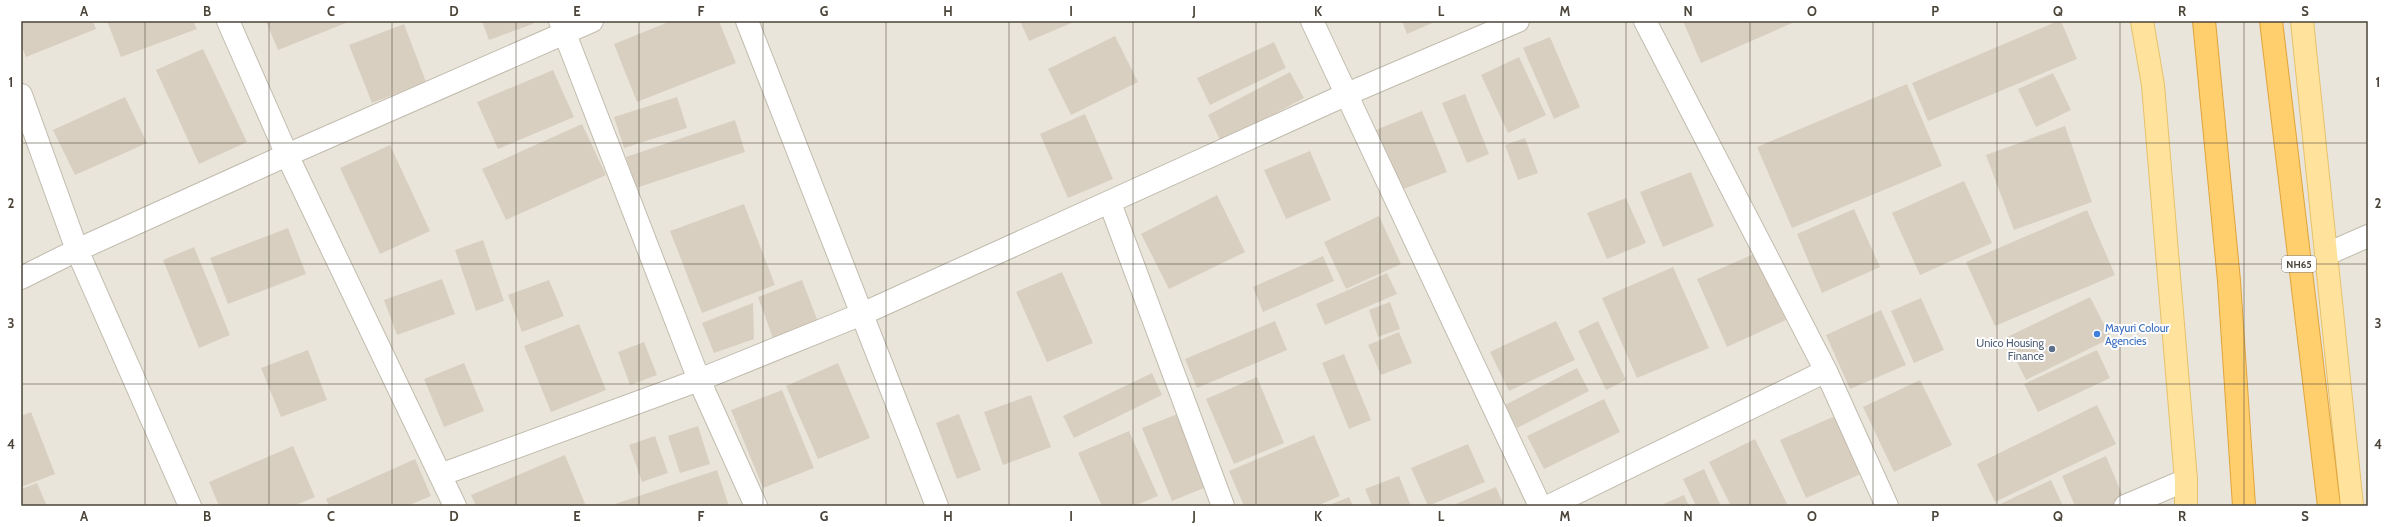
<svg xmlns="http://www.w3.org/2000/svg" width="2389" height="527" viewBox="0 0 2389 527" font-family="Cabin,sans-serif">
  <rect width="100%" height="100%" fill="#f6f3ec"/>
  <path fill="#eae5da" d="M21 21H2368V506H21Z"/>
  <path fill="#d8cfc1" d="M21 21H93L96 29 26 57 21 45Z
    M107 21H193L197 29 121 57Z
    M266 21H351L278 50Z
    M482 21H532L533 24 489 40Z
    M671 21H719L736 63 637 102 614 44Z
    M1020 21H1076L1029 41Z
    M1402 21H1437L1407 34Z
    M1683 21H1797L1701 63Z
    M2058 21H2061L2077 59 1928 121 1912 83Z
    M404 24 426 82 372 103 349 45Z
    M1115 36 1138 82 1071 115 1048 69Z
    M1550 37 1580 107 1554 119 1523 48Z
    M1274 42 1286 68 1210 105 1197 78Z
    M203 49 247 142 199 164 156 70Z
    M1519 57 1546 115 1508 133 1481 75Z
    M553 70 574 117 498 149 477 102Z
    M1290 72 1304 98 1221 142 1208 115Z
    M2053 73 2071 110 2036 127 2018 89Z
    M1907 84 1942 166 1792 228 1757 147Z
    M1465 94 1489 154 1467 163 1442 103Z
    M125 97 147 143 75 175 53 130Z
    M677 97 687 128 624 148 614 117Z
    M1422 111 1447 172 1396 192 1371 132Z
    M1085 114 1113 179 1068 198 1040 134Z
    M735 120 745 152 636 188 626 157Z
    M582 124 606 175 506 220 482 169Z
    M2065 126 2092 202 2014 230 1986 155Z
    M1525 138 1538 173 1518 180 1505 145Z
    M390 145 430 231 380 254 340 168Z
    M1310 151 1331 200 1286 219 1264 170Z
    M1691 172 1714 226 1663 247 1640 192Z
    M1964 181 1992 243 1920 275 1892 213Z
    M1217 195 1245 252 1169 289 1141 234Z
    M1626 198 1646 243 1607 259 1587 213Z
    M744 204 775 285 702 313 670 231Z
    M1854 209 1880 267 1822 293 1797 234Z
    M2087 210 2115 275 1995 326 1966 262Z
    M1379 216 1401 264 1346 289 1324 242Z
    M288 228 306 274 228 304 210 258Z
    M483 240 504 301 476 311 455 250Z
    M194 247 230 335 199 348 163 260Z
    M1756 253 1786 320 1727 347 1697 279Z
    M1323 256 1334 281 1263 312 1253 287Z
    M1673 267 1709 348 1637 378 1602 298Z
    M1062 272 1093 343 1047 362 1016 292Z
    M1387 273 1397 294 1325 325 1316 304Z
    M442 279 455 314 397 335 384 300Z
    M549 280 564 316 522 332 508 295Z
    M802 280 820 327 775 344 758 297Z
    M2090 297 2111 338 2026 380 2005 338Z
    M1921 298 1944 350 1914 363 1891 311Z
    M1390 302 1400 329 1378 337 1369 310Z
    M753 303 754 339 714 353 702 323Z
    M1881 310 1906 365 1850 389 1826 335Z
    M1275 321 1287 350 1197 388 1185 359Z
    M1556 321 1575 360 1509 391 1490 352Z
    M1598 321 1626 380 1606 390 1578 331Z
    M579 324 606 390 551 412 524 346Z
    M1399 332 1412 363 1381 375 1368 345Z
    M644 342 657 375 630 385 618 352Z
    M308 350 327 400 281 417 261 368Z
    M2097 350 2110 378 2038 412 2024 384Z
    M1344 354 1371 420 1349 429 1322 363Z
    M464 363 484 411 444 427 424 379Z
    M838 363 870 438 818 459 786 386Z
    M1577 368 1589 391 1517 428 1505 405Z
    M1152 373 1162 395 1074 438 1063 416Z
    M1257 377 1284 443 1234 464 1206 399Z
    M1920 380 1952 445 1894 472 1863 407Z
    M782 390 814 468 763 488 731 410Z
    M1031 395 1051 447 1003 465 984 412Z
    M1604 399 1620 432 1544 469 1527 436Z
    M2097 405 2116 444 1995 502 1977 464Z
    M31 412 55 474 21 487V416Z
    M1180 413 1209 486 1172 501 1142 428Z
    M959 414 981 470 957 479 936 423Z
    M1835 416 1861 474 1806 498 1780 440Z
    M698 426 710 464 680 473 668 436Z
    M1129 431 1158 496 1134 506H1102L1078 453Z
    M1314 435 1340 496 1317 506H1244L1229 471Z
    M655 436 668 473 642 482 629 445Z
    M1755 439 1788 506H1731L1709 462Z
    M1468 444 1485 482 1428 506 1411 468Z
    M293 446 315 497 293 506H219L209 482Z
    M565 455 586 506H476L471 495Z
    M2106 456 2124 499 2109 506H2075L2062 476Z
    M415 459 431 496 407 506H329L326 499Z
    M1704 469 1721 506H1696L1683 479Z
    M717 470 729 506H609Z
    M1399 476 1411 506H1372L1365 489Z
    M2051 480 2063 506H1996Z
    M37 483 47 506H21V489Z
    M1496 487 1504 506H1451Z
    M1684 495 1689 506H1659Z
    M1349 497 1353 506H1327Z"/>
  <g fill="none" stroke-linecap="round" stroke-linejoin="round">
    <g stroke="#c2bbae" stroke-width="24">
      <path id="street" d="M228 21 287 155 455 506
        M560 21 699 380 756 506
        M747 21 937 506
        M1312 21 1540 506
        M1645 21 1826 371 1887 506
        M21 95 77 250 190 506
        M1110 203 1223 506
        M2327 254 2368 236
        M21 278 77 250 287 155 592 21
        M440 475 699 380 862 314 1345 95 1518 21
        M1549 506 1826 371
        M2125 506 2186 480"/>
    </g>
    <g stroke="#e6c16a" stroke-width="24">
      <path id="primary" d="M2142 21 2153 85 2186 480V506
        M2302 21 2352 506"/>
    </g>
    <g stroke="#e0a43c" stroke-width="24">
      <path id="highway" d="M2204 21 2229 281 2244 506
        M2271 21 2329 506"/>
    </g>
    <use href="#street" stroke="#fff" stroke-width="22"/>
    <use href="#primary" stroke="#ffe39c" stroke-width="22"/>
    <use href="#highway" stroke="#ffcf6e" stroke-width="22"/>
  </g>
  <path fill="none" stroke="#4b4439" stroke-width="1" stroke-opacity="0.55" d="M145 21V506M269 21V506M392 21V506M516 21V506M639 21V506M763 21V506M886 21V506M1009 21V506M1133 21V506M1256 21V506M1380 21V506M1503 21V506M1626 21V506M1750 21V506M1873 21V506M1997 21V506M2120 21V506M2244 21V506M21 143H2368M21 264H2368M21 384H2368"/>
  <circle fill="#3f7fe0" stroke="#fff" stroke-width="1.5" cx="2097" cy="334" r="4"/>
  <circle fill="#5c6f8a" stroke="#fff" stroke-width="1.5" cx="2052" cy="349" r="4"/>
  <g text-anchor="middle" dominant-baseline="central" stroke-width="4" stroke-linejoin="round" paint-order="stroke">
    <rect fill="#fff" stroke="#817c74" stroke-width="1" x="2282" y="256" width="34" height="16" rx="3"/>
    <g font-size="10" font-weight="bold" fill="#4b4439">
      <text x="2299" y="264">NH65</text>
    </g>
    <g font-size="11" fill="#366cbe" stroke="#fff" text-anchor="start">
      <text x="2105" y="328">Mayuri Colour<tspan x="2105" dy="13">Agencies</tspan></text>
    </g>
    <g font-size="11" fill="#4e5e75" stroke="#fff" text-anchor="end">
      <text x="2044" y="343">Unico Housing<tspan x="2044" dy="13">Finance</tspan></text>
    </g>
  </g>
  <rect width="2389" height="527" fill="none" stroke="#ffffff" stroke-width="44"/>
  <rect x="22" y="22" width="2345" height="483" fill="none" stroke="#4b4439" stroke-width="1.5"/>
  <g font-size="13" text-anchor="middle" font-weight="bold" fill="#4b4439">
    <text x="84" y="16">A</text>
    <text x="207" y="16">B</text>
    <text x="331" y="16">C</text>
    <text x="454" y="16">D</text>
    <text x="577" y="16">E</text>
    <text x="701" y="16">F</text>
    <text x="824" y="16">G</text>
    <text x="948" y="16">H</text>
    <text x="1071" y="16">I</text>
    <text x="1194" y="16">J</text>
    <text x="1318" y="16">K</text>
    <text x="1441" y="16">L</text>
    <text x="1565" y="16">M</text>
    <text x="1688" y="16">N</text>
    <text x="1812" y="16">O</text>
    <text x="1935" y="16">P</text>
    <text x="2058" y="16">Q</text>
    <text x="2182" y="16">R</text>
    <text x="2305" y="16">S</text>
    <text x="11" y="87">1</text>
    <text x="2378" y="87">1</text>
    <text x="11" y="208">2</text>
    <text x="2378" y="208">2</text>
    <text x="11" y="328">3</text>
    <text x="2378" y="328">3</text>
    <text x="11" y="449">4</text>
    <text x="2378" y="449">4</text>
    <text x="84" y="521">A</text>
    <text x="207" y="521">B</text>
    <text x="331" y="521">C</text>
    <text x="454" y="521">D</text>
    <text x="577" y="521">E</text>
    <text x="701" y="521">F</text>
    <text x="824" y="521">G</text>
    <text x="948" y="521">H</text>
    <text x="1071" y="521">I</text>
    <text x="1194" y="521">J</text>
    <text x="1318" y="521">K</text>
    <text x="1441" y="521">L</text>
    <text x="1565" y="521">M</text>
    <text x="1688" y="521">N</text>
    <text x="1812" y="521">O</text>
    <text x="1935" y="521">P</text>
    <text x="2058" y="521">Q</text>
    <text x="2182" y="521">R</text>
    <text x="2305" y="521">S</text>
  </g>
</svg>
